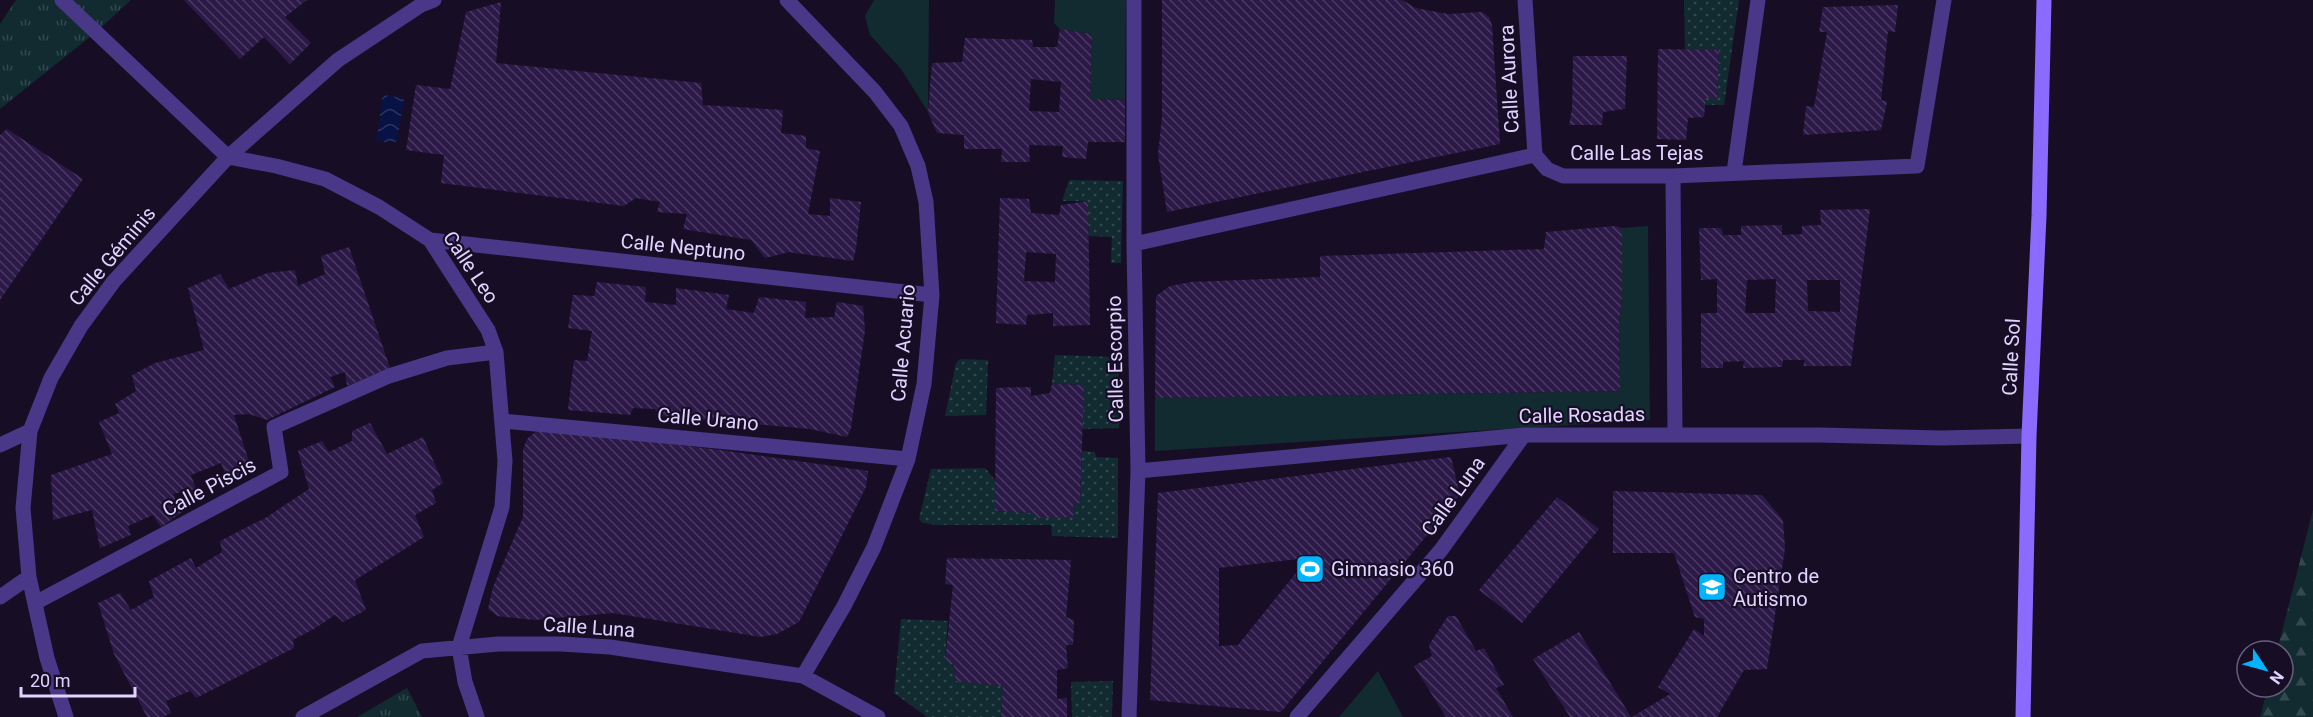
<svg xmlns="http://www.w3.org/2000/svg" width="2313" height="717" viewBox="0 0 2313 717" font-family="Roboto,sans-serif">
  <defs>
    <pattern id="grass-dots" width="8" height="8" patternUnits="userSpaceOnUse" patternTransform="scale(1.5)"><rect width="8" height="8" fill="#112b30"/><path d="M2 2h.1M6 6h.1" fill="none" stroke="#33494f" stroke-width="1.8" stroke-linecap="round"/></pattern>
    <pattern id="forest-firs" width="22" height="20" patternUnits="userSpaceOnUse" patternTransform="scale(1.5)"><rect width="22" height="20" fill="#112b30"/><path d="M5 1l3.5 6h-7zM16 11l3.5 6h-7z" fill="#33494f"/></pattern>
    <pattern id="park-tufts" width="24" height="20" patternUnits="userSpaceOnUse" patternTransform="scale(1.5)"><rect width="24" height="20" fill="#112b30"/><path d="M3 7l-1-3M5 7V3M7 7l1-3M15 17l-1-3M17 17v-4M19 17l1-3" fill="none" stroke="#33494f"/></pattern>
    <pattern id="water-waves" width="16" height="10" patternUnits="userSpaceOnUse" patternTransform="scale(1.5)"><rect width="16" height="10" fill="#081245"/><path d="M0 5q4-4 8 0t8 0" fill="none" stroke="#2c3461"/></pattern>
    <pattern id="building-back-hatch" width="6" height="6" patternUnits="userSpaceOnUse" patternTransform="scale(1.5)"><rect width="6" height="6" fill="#2c1948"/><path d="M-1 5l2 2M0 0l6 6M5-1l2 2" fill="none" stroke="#4a3a63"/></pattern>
  </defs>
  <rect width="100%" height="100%" fill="#170e26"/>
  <path fill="url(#grass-dots)" d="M1684 0H1739L1724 105H1705L1706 97 1717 98 1719 50H1685Z
    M1069 180 1123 181 1121 263H1111L1112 237 1089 236 1087 201H1062Z
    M1055 355 1118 357 1119 428 1082 429 1084 385 1052 384Z
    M960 359 988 360 986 415 945 416 956 363Z
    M1082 451 1095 452 1096 457 1118 458V538L1052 536 1051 525H937L923 523 919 519 931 469 985 468 995 480V511L1033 513 1080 503Z
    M901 619 948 621 945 661 954 663 955 680 1003 686 1001 717H927L894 693Z
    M1113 681 1112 717H1072L1071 682Z"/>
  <path fill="url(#forest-firs)" d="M2313 510V717H2260L2268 687H2283V651H2277Z"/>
  <path fill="url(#park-tufts)" d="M16 0H131L96 32 0 109V24Z
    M407 688 422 717H357Z"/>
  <path fill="#112b30" d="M874 0H929L928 112 901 69 870 35 865 16Z
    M1055 0H1126L1125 100 1090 99 1092 34 1060 29 1054 23Z
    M1648 226 1650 420 1155 451V398L1620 391 1619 322 1622 297V228Z
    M1378 671 1403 717H1339Z"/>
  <path fill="url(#water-waves)" d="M383 95 404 98 397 142H376Z"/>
  <path fill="url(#building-back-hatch)" fill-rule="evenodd" d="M184 0H307L285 17 311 43 290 64 264 37 240 59Z
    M1162 0H1402L1416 8 1448 14 1482 12 1489 17 1492 25 1500 144 1167 212 1158 154 1162 118Z
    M501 2 496 63 701 83 703 105 783 110 781 133 806 136V148L820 151 808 214 830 216V198L861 202 856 249 853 261 789 252 765 258 751 240 683 229 687 214 657 212 660 202 636 198 624 206 441 183 444 155 406 150 416 85 450 89 466 12Z
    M1898 5 1895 32 1888 31 1881 100 1887 102 1881 130 1803 135 1806 106 1814 107 1827 32H1819L1823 7Z
    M1060 29 1092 34 1090 99 1125 100V142H1088L1086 159 1062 157 1063 146 1029 145 1030 162H1001L1002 149H964V135L937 133 928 112 932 63 962 62 965 38 1032 40 1033 47H1057ZM1031 79 1061 82 1059 112 1029 111Z
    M1658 49 1719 50 1717 99 1706 97 1704 117 1688 118 1686 140 1657 139Z
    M1573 56H1627L1625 109 1603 112 1602 125H1569L1572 109Z
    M7 129 83 179 0 300V135Z
    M1000 198 1029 199 1031 213 1059 215 1061 205 1088 201 1090 325 1053 326V313L1027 315 1026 325 996 323ZM1026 252 1056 254 1055 282 1024 281Z
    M1870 209 1851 366H1803L1805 360H1783L1782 367 1743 368 1744 361 1723 362V368H1701V313H1717V279L1701 280 1699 228H1721L1723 235H1741V226L1782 225V235L1802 234V226L1821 225 1820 210ZM1776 279 1775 313H1745L1747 280ZM1807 280H1840V312L1808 311Z
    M1615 226 1622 228V297L1619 322 1620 391 1155 398 1156 296 1170 286 1191 282 1320 277V256L1544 249 1546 232Z
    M349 247 390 368 347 386 345 372 330 377 335 387 267 420 249 414 234 415 252 471 228 481 221 463 191 475 196 489 173 494 182 512 161 527 153 515 128 526 131 535 100 548 92 510 53 520 51 475 112 454 99 422 119 413 115 404 136 391 132 375 155 363 204 350 188 288 220 274 229 289 267 273 295 270 298 286 325 274 321 256Z
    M597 282 646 287 645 302 676 305V288L729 295 726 309 754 313 759 297 806 302 805 318 834 317 837 302 863 306 865 330 851 428 847 437 810 429 659 416 655 409 633 408 630 415 568 410 574 360 587 361 592 331 568 328 573 295 594 296Z
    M1052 384 1084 385 1080 503 1073 505V517L1038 518 1033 513 995 511 996 388 1031 387V396L1050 393Z
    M370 423 387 454 423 437 443 483 432 490 436 503 415 515 424 537 355 580 366 610 343 622 335 615 314 629 293 640 294 648 196 698 190 691 166 701 171 713 163 717H147L114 654 98 603 120 593 131 610 154 597 149 581 191 558 196 568 222 552 220 541 267 517 309 489 298 451 322 441 329 452 352 441V431Z
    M539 429 720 450 868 471 866 487 799 622 777 634 761 637 613 613 534 620 497 616 488 609 493 587 523 517V450L527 439Z
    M1451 457 1460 495 1281 712 1150 700 1158 493ZM1308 558 1238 645 1219 646V568Z
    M1613 491 1762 495 1783 520 1785 548 1767 669 1744 670 1717 717H1632L1670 694 1658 687 1694 629 1704 636V619L1695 617 1674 553H1613Z
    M1557 497 1599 529 1522 623 1479 590Z
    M947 558 1071 560 1066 617 1074 620 1073 645H1066L1068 668 1057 670V699L1067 698V717H1001L1003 686 955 681 954 663 945 662 953 585 945 584Z
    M1448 616H1456L1476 651 1484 648 1504 685 1496 688 1513 717H1446L1414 666 1432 656 1429 645Z
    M1579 632 1631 717H1570L1533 659Z"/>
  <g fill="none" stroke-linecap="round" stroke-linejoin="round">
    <path stroke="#493787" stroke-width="15" d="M62 0 228 157 276 166 325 179 379 207 430 240 488 330 496 352 505 461 502 507 459 647 465 682 477 717
      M787 0 875 92 901 126 918 166 926 202 932 295 924 384 908 459 874 547 844 606 803 676
      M1525 0 1535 155
      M1535 155 1547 169 1563 176H1673L1917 166 1944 0
      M1734 172 1758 0
      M1673 176 1675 434
      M430 240 932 295
      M1134 244 1535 155
      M503 421 908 459
      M0 445 30 431
      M1138 471 1524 435H1819L1941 438 2029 436
      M0 597 29 577
      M35 603 281 472 274 427 389 376 447 358 496 352
      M66 717 47 658 29 577 23 508 30 431 51 378 81 326 114 281 228 157 338 60 421 5 434 0
      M303 717 422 651 498 644H561L610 647 803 676 878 717
      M1129 717 1138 471 1134 244V0
      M1297 717 1441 550 1524 435"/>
    <path stroke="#8a6aff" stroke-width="15" d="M2023 717 2029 436 2039 216 2044 0"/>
  </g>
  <defs>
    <g id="stadium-square" transform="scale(1.5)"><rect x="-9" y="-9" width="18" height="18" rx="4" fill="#00b4fe" stroke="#170e26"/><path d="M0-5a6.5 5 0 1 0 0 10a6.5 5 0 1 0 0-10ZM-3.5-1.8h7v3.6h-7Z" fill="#fff"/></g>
    <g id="school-square" transform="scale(1.5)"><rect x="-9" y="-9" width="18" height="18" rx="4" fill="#00b4fe" stroke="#170e26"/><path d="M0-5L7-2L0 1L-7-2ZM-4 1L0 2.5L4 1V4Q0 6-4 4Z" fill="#fff"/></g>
  </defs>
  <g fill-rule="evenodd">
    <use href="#stadium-square" x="1310" y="569"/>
    <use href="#school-square" x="1712" y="587"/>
  </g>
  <g text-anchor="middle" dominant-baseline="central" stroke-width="4.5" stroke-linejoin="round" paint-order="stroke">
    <g font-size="20" fill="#e1d3ff" stroke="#170e26">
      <text transform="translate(1509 79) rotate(-93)">Calle Aurora</text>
      <text x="1637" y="153">Calle Las Tejas</text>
      <text transform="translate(683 247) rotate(6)">Calle Neptuno</text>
      <text transform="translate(112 256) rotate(-50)">Calle Géminis</text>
      <text transform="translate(471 267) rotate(56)">Calle Leo</text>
      <text transform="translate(903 343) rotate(-85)">Calle Acuario</text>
      <text transform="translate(2011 357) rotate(-87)">Calle Sol</text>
      <text transform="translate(1115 359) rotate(-91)">Calle Escorpio</text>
      <text transform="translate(1582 415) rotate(-1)">Calle Rosadas</text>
      <text transform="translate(708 419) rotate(5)">Calle Urano</text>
      <text transform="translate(209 487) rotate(-28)">Calle Piscis</text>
      <text transform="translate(1453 496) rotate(-54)">Calle Luna</text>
      <text transform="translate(589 627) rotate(4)">Calle Luna</text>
    </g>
    <g font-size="20" fill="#e1d3ff" stroke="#170e26" text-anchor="start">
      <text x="1331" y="569">Gimnasio 360</text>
      <text x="1733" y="576">Centro de<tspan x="1733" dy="23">Autismo</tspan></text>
    </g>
  </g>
  <g transform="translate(2265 669) rotate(126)"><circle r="28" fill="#170e26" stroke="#685d7d" stroke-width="1.5"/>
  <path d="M0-4.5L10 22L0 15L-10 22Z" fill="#00b4fe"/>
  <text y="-9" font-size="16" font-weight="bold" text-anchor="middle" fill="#e1d3ff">N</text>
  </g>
  <path d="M21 687v9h114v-9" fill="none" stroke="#e1d3ff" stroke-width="3"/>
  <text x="30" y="687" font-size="18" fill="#e1d3ff" stroke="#170e26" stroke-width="4.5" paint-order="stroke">20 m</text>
</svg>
